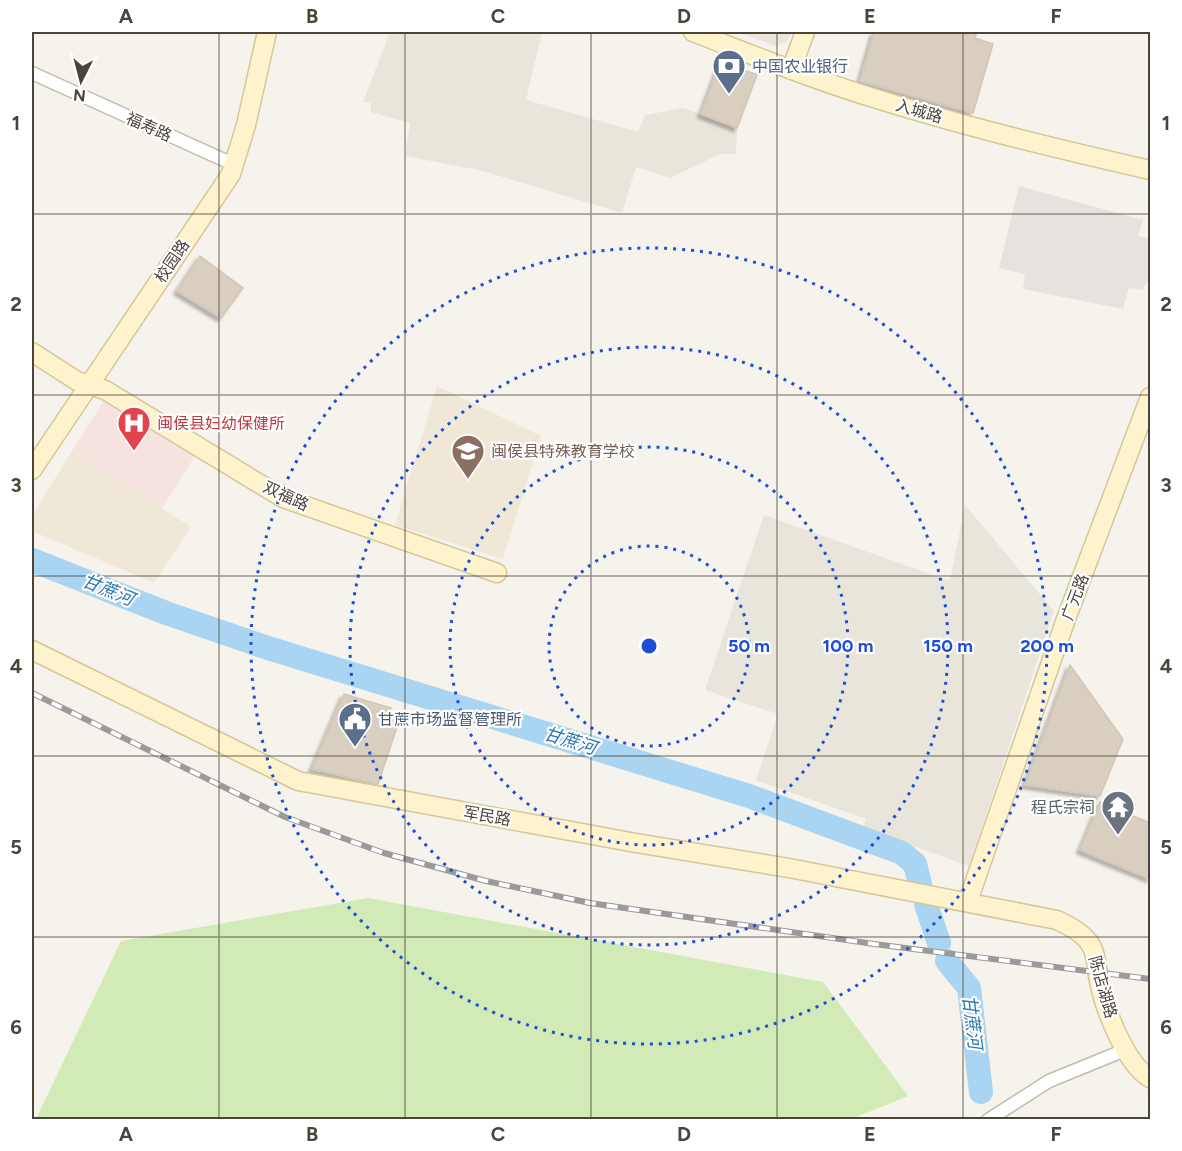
<svg xmlns="http://www.w3.org/2000/svg" width="1182" height="1151" viewBox="0 0 1182 1151" font-family="Figtree,'Noto Sans SC',sans-serif">
  <defs>
    <filter id="shadow"><feDropShadow dx="-3.5" dy="3.5" stdDeviation="1.5" flood-color="#0004"/></filter>
  </defs>
  <rect width="100%" height="100%" fill="#f6f3ec"/>
  <path fill="#eae5da" d="M390 32H542L526 100 638 132 645 115 683 108 737 127 736 154H720L670 178 636 167 622 213 483 171 405 156 410 123 371 112V103L363 102Z
    M736 32H793L787 41 776 46Z
    M965 505 1054 611 969 866 863 828 866 819 756 780 778 714 705 690 764 515 950 581Z"/>
  <path fill="#e6e2dd" d="M1019 186 1143 220 1138 236 1150 239V282H1146L1143 290 1129 288 1123 309 1023 289 1025 274 999 268Z"/>
  <path fill="#efe8d6" d="M437 386 541 436 503 559 395 525Z
    M72 451 191 527 154 583 32 531V516Z"/>
  <path fill="#f6e3e0" d="M107 396 197 453 162 508 72 451Z"/>
  <path fill="#d2eab5" d="M368 898 823 982 908 1096 849 1120 36 1119 121 941Z"/>
  <g fill="none" stroke-linecap="round" stroke-linejoin="round">
    <path stroke="#a9d4f2" stroke-width="24" d="M32 560 166 613 268 648 749 796 902 853 915 864 920 884
      M926 904 939 943
      M947 961 969 988 981 1092"/>
  </g>
  <path fill="#d8cfc1" stroke="#d3c7b4" stroke-width="1.5" filter="url(#shadow)" d="M874 32H977L975 38 993 44 973 113 860 81Z
    M721 61 757 75 737 128 701 114Z
    M200 256 243 288 221 318 177 291Z
    M1070 665 1123 739 1100 796 1025 785Z
    M344 694 391 708 389 714 397 727 378 784 312 769Z
    M1100 802 1150 823V879L1080 850Z"/>
  <g fill="none" stroke-linecap="round" stroke-linejoin="round">
    <g stroke="#c2bbae" stroke-width="15">
      <path id="street" d="M32 73 235 165
        M988 1120 1049 1081 1125 1050"/>
    </g>
    <g stroke="#d6c79b" stroke-width="21">
      <path id="secondary" d="M693 32C750 54 806 77 864 95 958 125 1054 148 1150 170
        M791 70 805 32
        M32 352 77 381 105 390 283 498 497 573
        M32 470 231 174 246 125 267 32
        M32 650 298 781 636 843 789 868 1057 920C1068 925 1080 931 1088 941 1097 952 1096 967 1099 981 1104 1007 1126 1065 1150 1078
        M968 901 1066 619 1150 397"/>
    </g>
    <use href="#street" stroke="#fff" stroke-width="12"/>
    <use href="#secondary" stroke="#fff3cd" stroke-width="18"/>
    <g stroke="#9a9a9a" stroke-width="6">
      <path id="rail" d="M32 693 285 817 384 853 486 881 590 903 874 944 1150 979"/>
    </g>
    <use href="#rail" stroke="#fff" stroke-width="4" stroke-dasharray="11" stroke-linecap="butt"/>
  </g>
  <path fill="none" stroke="#4b4439" stroke-width="1.5" stroke-opacity="0.55" d="M219 32V1120M405 32V1120M591 32V1120M777 32V1120M963 32V1120M32 214H1150M32 395H1150M32 576H1150M32 756H1150M32 937H1150"/>
  <g fill="none" stroke="#1d4ed8" stroke-width="3" stroke-dasharray="3 6">
    <circle cx="649" cy="646" r="100"/>
    <circle cx="649" cy="646" r="199"/>
    <circle cx="649" cy="646" r="299"/>
    <circle cx="649" cy="646" r="398"/>
  </g>
  <defs>
    <g id="bank-pin" transform="scale(1.725)"><path d="M0 17L-7.5 6A9.5 9.5 0 1 1 7.5 6Z" fill="#5c6f8a" stroke="#fff"/><path d="M-6-4H6V4H-6ZM0-2.3a2.3 2.3 0 1 0 0 4.6a2.3 2.3 0 1 0 0-4.6Z" fill="#fff"/></g>
    <g id="hospital-pin" transform="scale(1.725)"><path d="M0 17L-7.5 6A9.5 9.5 0 1 1 7.5 6Z" fill="#e0444e" stroke="#fff"/><path d="M-5-5h3v3.5h4V-5h3V5h-3V1.5h-4V5h-3Z" fill="#fff"/></g>
    <g id="school-pin" transform="scale(1.725)"><path d="M0 17L-7.5 6A9.5 9.5 0 1 1 7.5 6Z" fill="#8d6e63" stroke="#fff"/><path d="M0-5L7-2L0 1L-7-2ZM-4 1L0 2.5L4 1V4Q0 6-4 4Z" fill="#fff"/></g>
    <g id="civic-pin" transform="scale(1.725)"><path d="M0 17L-7.5 6A9.5 9.5 0 1 1 7.5 6Z" fill="#5c6f8a" stroke="#fff"/><path d="M-.6-6.5H3V-4.5H.6V-3L4-1V1h2V6H-6V1h2V-1L-.6-3ZM-1.2 2.5V6h2.4V2.5Z" fill="#fff"/></g>
    <g id="temple-pin" transform="scale(1.725)"><path d="M0 17L-7.5 6A9.5 9.5 0 1 1 7.5 6Z" fill="#6b7280" stroke="#fff"/><path d="M0-6L5-2H3V0L6.5 2.5H4V6H1.5V3h-3V6H-4V2.5H-6.5L-3 0V-2H-5Z" fill="#fff"/></g>
  </defs>
  <g fill-rule="evenodd">
    <use href="#bank-pin" x="729" y="66"/>
    <use href="#hospital-pin" x="134" y="423"/>
    <use href="#school-pin" x="468" y="451"/>
    <use href="#civic-pin" x="355" y="719"/>
    <use href="#temple-pin" x="1118" y="807"/>
  </g>
  <g text-anchor="middle" dominant-baseline="central" stroke-width="4.5" stroke-linejoin="round" paint-order="stroke">
    <g font-size="16" fill="#4e5e75" stroke="#fff" text-anchor="start">
      <text x="752" y="66">中国农业银行</text>
      <text x="378" y="719">甘蔗市场监督管理所</text>
    </g>
    <g font-size="16" fill="#4b4439" stroke="#fff">
      <text transform="translate(919 111) rotate(16)">入城路</text>
      <text transform="translate(149 127) rotate(24)">福寿路</text>
      <text transform="translate(172 261) rotate(-56)">校园路</text>
      <text transform="translate(286 496) rotate(25)">双福路</text>
      <text transform="translate(1075 597) rotate(-69)">广元路</text>
      <text transform="translate(487 816) rotate(10)">军民路</text>
      <text transform="translate(1103 987) rotate(74)">陈店湖路</text>
    </g>
    <g font-size="16" fill="#be3a42" stroke="#fff" text-anchor="start">
      <text x="157" y="423">闽侯县妇幼保健所</text>
    </g>
    <g font-size="16" fill="#785e54" stroke="#fff" text-anchor="start">
      <text x="491" y="451">闽侯县特殊教育学校</text>
    </g>
    <g font-size="16" fill="#5b616d" stroke="#fff" text-anchor="end">
      <text x="1095" y="807">程氏宗祠</text>
    </g>
    <g font-size="18" font-style="italic" fill="#2e7ab2" stroke="#fff">
      <text transform="translate(108 590) rotate(22)">甘蔗河</text>
      <text transform="translate(570 741) rotate(17)">甘蔗河</text>
      <text transform="translate(972 1022) rotate(83)">甘蔗河</text>
    </g>
  </g>
  <circle cx="649" cy="646" r="9" fill="#1d4ed8" stroke="#fff" stroke-width="3"/>
  <g font-size="18" text-anchor="middle" font-weight="bold" fill="#1d4ed8" stroke="#fff" stroke-width="4.5" stroke-linejoin="round" paint-order="stroke">
    <text x="749" y="652">50 m</text>
    <text x="848" y="652">100 m</text>
    <text x="948" y="652">150 m</text>
    <text x="1047" y="652">200 m</text>
  </g>
  <rect width="1182" height="1151" fill="none" stroke="#ffffff" stroke-width="66"/>
  <g transform="translate(81 81) rotate(186)" stroke="#ffffff" stroke-width="4.5" paint-order="stroke">
  <path d="M0-4.5L10 22L0 15L-10 22Z" fill="#4b4439"/>
  <text y="-9" font-size="16" font-weight="bold" text-anchor="middle" fill="#4b4439">N</text>
  </g>
  <rect x="33" y="33" width="1116" height="1085" fill="none" stroke="#4b4439" stroke-width="2"/>
  <g font-size="20" text-anchor="middle" font-weight="bold" fill="#4b4439">
    <text x="126" y="23">A</text>
    <text x="312" y="23">B</text>
    <text x="498" y="23">C</text>
    <text x="684" y="23">D</text>
    <text x="870" y="23">E</text>
    <text x="1056" y="23">F</text>
    <text x="16" y="130">1</text>
    <text x="1166" y="130">1</text>
    <text x="16" y="311">2</text>
    <text x="1166" y="311">2</text>
    <text x="16" y="492">3</text>
    <text x="1166" y="492">3</text>
    <text x="16" y="673">4</text>
    <text x="1166" y="673">4</text>
    <text x="16" y="854">5</text>
    <text x="1166" y="854">5</text>
    <text x="16" y="1034">6</text>
    <text x="1166" y="1034">6</text>
    <text x="126" y="1141">A</text>
    <text x="312" y="1141">B</text>
    <text x="498" y="1141">C</text>
    <text x="684" y="1141">D</text>
    <text x="870" y="1141">E</text>
    <text x="1056" y="1141">F</text>
  </g>
</svg>
